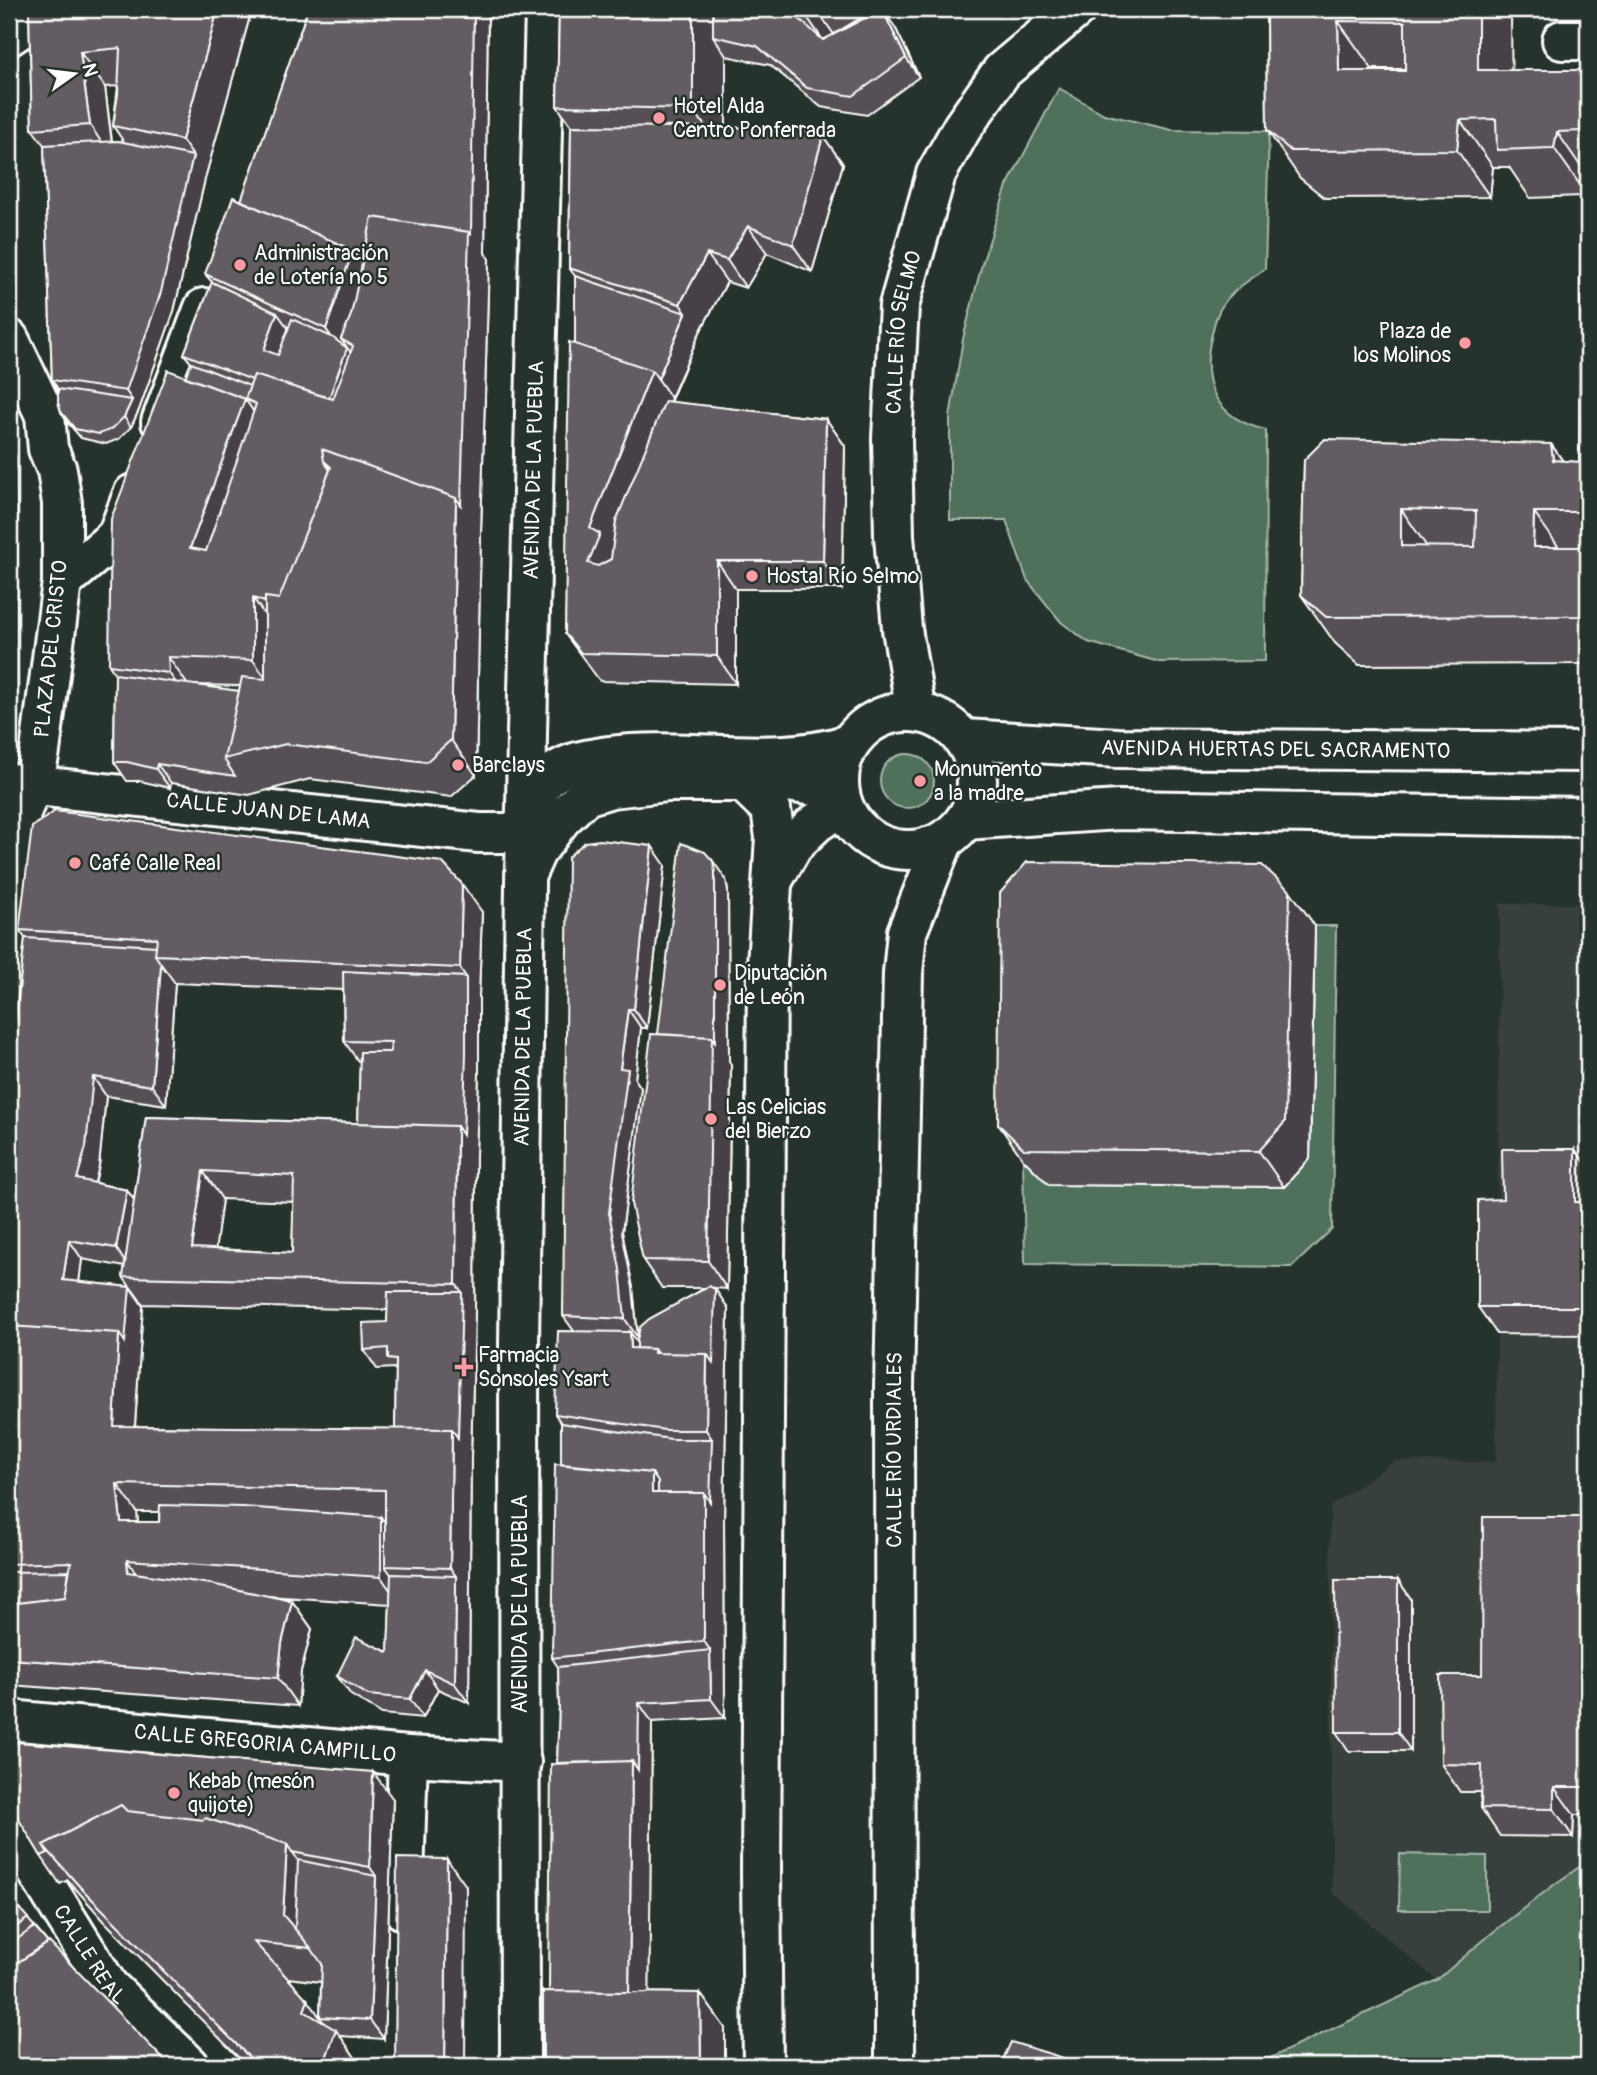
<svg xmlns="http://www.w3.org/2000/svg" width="1597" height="2075" viewBox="0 0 1597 2075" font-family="Pangolin,sans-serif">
  <rect width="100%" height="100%" fill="#26332d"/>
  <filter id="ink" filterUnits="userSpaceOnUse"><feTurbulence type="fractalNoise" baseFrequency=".0143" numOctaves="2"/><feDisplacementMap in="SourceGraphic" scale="14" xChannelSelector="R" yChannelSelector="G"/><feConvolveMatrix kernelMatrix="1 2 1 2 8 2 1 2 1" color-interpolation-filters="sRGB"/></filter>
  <g filter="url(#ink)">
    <path fill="#393f3e" d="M1500 904H1588V1861L1555 1884 1492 1933 1437 1980 1332 1892 1330 1506 1394 1461 1496 1462Z"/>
    <path fill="#50705a" stroke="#a8b8ac" stroke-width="2" d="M1059 88 1104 114 1172 130 1269 131 1265 269C1251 279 1234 289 1224 303 1216 314 1214 325 1211 338 1200 385 1217 419 1266 430L1265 661 1159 662 1088 642 1061 622 1027 580 1006 520H950V417L963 339 982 264 1007 186Z
      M880 781a27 27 0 1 1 54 0a27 27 0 1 1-54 0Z
      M1315 926H1336L1332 1229 1292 1267 1025 1264 1023 1159 1049 1185 1284 1187 1310 1158Z
      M1400 1854 1487 1856V1910H1399Z
      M1588 1861V2066H1253L1437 1980 1492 1933 1555 1884Z"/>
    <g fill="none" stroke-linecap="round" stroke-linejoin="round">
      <g stroke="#fff" stroke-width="44">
        <g id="minor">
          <path d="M9 36 49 9"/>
          <path d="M1562 40H1588"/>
          <path d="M9 339 45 415 48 449 57 470 62 503V582L40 751 33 785 21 812 9 915"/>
          <path d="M161 422 204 308"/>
          <path d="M62 582 117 536 133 494"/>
          <path id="s1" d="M916 712 902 629 894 536 892 438 899 306 936 174 962 128 1002 71 1076 9"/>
          <circle cx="908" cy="781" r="69"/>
          <path id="s2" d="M964 739 1118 748 1588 752"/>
          <path id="s3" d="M9 783 479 833H527"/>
          <path d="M744 783 771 809 775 837 767 965 761 1872 763 2066"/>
          <path d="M528 806C535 796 543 779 554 773 571 761 590 759 609 756 687 746 775 768 849 744"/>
          <path d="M965 820 1119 810 1588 817"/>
          <path d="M527 872 536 852 562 818 585 796 611 788 667 782H788L839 790"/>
          <path d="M773 880 793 845 816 823 843 805"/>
          <path id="s4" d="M9 1720 408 1756 521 1762"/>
          <path id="s5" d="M9 1826 108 1986 190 2066"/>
          <path d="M403 1910 408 1756"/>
          <path id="s6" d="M520 2066 519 1345 527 733 545 9"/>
          <path id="s7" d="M895 2066 894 1387 903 973 907 932 944 840"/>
        </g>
      </g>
      <use href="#minor" stroke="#26332d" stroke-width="38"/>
    </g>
    <path fill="#564f56" stroke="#fff" stroke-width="2" fill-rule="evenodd" d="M29 9H252L206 175 174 311 139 410 131 427 119 439 106 444 81 438 67 422 61 412 58 389 52 380 44 145 32 129ZM118 86 113 126 124 142 112 141 105 87Z
      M308 9H488L485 253 489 259 481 533 476 775 451 797 310 779 249 795 171 783 170 788 140 781H127L114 762 115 674 109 665 185 377 191 363 184 354 212 282 205 274 241 201ZM195 685 240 686 239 691Z
      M559 9H875L834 34 895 27 919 77 867 115 821 107 770 65 726 56V128L823 136 843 164 812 272 767 253 746 288 727 282 700 332 670 402 826 419 845 446 842 589H736V684L600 681 585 661 565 634 575 344V276L569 268 571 126 557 106Z
      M1266 9H1508L1511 12V70H1588V664L1359 665 1335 643 1301 595 1304 460 1551 444 1563 461 1579 462 1581 196 1530 198 1509 167H1493L1490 197 1325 198 1300 178 1267 130ZM1372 69H1405V71H1372Z
      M585 842 665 865 647 1028H641L635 1079 641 1088 622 1232 633 1288 638 1335 704 1288H662L643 1260 658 1034 726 880 728 891 729 1061 731 1065 727 1289 714 1288 728 1308 724 1521 725 1718 652 1722 649 1992 700 1993 725 2028V2066H543L549 1991 559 1707 558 1667 552 1658 561 1464V1423L555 1414 574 1331 563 1316Z
      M1290 891 1315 926 1310 1158 1284 1187 1049 1185 1023 1159 998 1124Z
      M482 912 479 996V1074L476 1154 475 1312 471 1457 469 1703 438 1689 423 1718 382 1714 351 1695 337 1676 388 1652 390 1604 267 1596 292 1601 312 1629 301 1671 298 1706 9 1685V1076L25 938 19 930ZM175 983 343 990 344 1041 358 1061H360L358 1123 146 1117 134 1200 127 1190 95 1183 99 1166 106 1096 166 1105ZM222 1199 294 1202 292 1253 215 1249ZM82 1259 125 1267 123 1277 143 1304 388 1310 387 1322 364 1350 377 1369 394 1368 396 1371 395 1429 135 1426 143 1306 130 1287 79 1282ZM137 1512H159V1522H138Z
      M1588 1167V1335L1497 1334 1478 1307 1503 1199Z
      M1588 1526V1815H1574L1573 1837 1500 1836 1481 1808V1792H1460L1441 1764 1482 1675Z
      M1398 1580 1411 1599V1751H1349L1336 1732Z
      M9 1798 393 1799 384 2039 340 2036 361 2066H247L105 1922 68 1880 60 1884 41 1856ZM288 1978 321 1982 320 2017Z
      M9 1896 48 1943 9 2066Z"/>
    <path fill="#464046" stroke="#fff" stroke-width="2" d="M218 9H252L206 175 174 311 139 410 131 427 124 417 132 400 126 391 193 156 182 140Z
      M474 9H488L485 253 489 259 481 533 476 775 451 740 456 498Z
      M693 9H718L713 36 726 56V156L693 109Z
      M803 9H816L833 33 838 46 836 59 803 11Z
      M882 9 895 27 919 77 906 58Z
      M1478 9H1508L1511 12 1512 117 1478 70Z
      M1338 21 1372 69 1373 118 1339 71Z
      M80 52 105 87 114 161 90 125Z
      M1460 120 1493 167 1490 197 1457 150Z
      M1557 132 1588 177V196L1554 148Z
      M823 136 843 164 812 272 793 245Z
      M748 226 767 253 746 288 727 260Z
      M353 250 372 278 341 339 361 367 340 424 326 405 344 356 326 329Z
      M707 254 727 282 700 332 671 398 658 379 686 313 680 304Z
      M277 313 291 332 277 369 264 350Z
      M652 370 671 398 612 550 620 561 607 591 588 563 590 528Z
      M245 399 264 427 209 576 190 548Z
      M826 419 845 446 842 589 823 561Z
      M1551 444 1584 492 1553 460Z
      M9 445 16 456 17 520 16 721 14 733 9 739V537L10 510 9 509Z
      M1401 509 1434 557 1401 546Z
      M1534 512 1567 559 1533 547Z
      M717 561 736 589V684L717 656Z
      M253 598 272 626V687L253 660Z
      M168 657 188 685 189 701 169 673Z
      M157 764 171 783 170 788 156 769Z
      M652 846 665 865 647 1028 634 1009Z
      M713 861 726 880 728 891 729 1061 731 1065 727 1289 708 1261Z
      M462 884 482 912 479 996V1074L476 1154 475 1312 471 1457 469 1703 455 1684 456 1576 450 1568 452 1429 462 1292 456 1284 457 1126 466 977 460 968Z
      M1290 891 1315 926 1310 1158 1284 1187 1259 1151Z
      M161 964 175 983 166 1105 152 1086Z
      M628 1009 641 1028 635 1079 641 1088 622 1232 633 1288 638 1338 625 1319 609 1213 620 1068Z
      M93 1077 106 1096 99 1166 91 1198 77 1179Z
      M1575 1149 1588 1167V1220L1575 1202Z
      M203 1171 222 1199 212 1276 192 1248Z
      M127 1190 140 1209 129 1268 116 1248Z
      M69 1240 82 1259 77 1299 63 1280Z
      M130 1287 143 1306 133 1454 114 1426 119 1333Z
      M715 1289 728 1308 724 1521 725 1718 711 1699 710 1650 704 1641V1493L712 1439 706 1430 707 1354Z
      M630 1332 648 1357 631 1348Z
      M652 1473 671 1501 652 1493Z
      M117 1484 137 1512 140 1550 121 1522Z
      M381 1517 401 1544 385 1566 400 1587V1604L381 1577Z
      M1582 1517 1588 1526V1662L1581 1651Z
      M127 1560 146 1588 128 1572Z
      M1398 1580 1411 1599V1751L1398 1732Z
      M292 1601 312 1629 301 1671 298 1706 278 1678 282 1643Z
      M425 1670 438 1689 423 1718 410 1699Z
      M639 1703 652 1722 649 2027 629 1999 632 1761Z
      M373 1772 393 1799 384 2039 370 2020 376 1876 370 1867Z
      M1554 1787 1574 1815 1573 1837 1554 1809Z
      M287 1844 311 1879 308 1947 283 1915Z
      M447 1859 466 1886 465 2066H445Z
      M700 1993 725 2028V2066H701Z
      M308 2000 333 2036 304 2011Z
      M336 2030 361 2066H323Z"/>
    <path fill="#645c64" stroke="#fff" stroke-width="2" fill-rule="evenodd" d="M29 9H218L182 140 113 126 118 94 120 48 80 52 90 125 32 129Z
      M308 9H474L471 234 469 232 372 217 363 260 357 257 353 250 241 201Z
      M559 9H693V109L557 106Z
      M713 9H788L823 40 882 9 906 58 853 96 807 88 757 46 713 36Z
      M1266 9H1478V70H1588V512H1534L1533 547H1586L1588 544V616L1326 617 1301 595 1304 460 1325 439 1551 444 1553 460 1579 462 1582 131 1557 132 1554 148 1497 150 1496 119 1460 120 1457 150 1291 151 1267 130ZM1338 21 1405 22V71H1339ZM1401 509 1476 511 1475 547 1401 546Z
      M571 126 792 128 823 136 793 245 748 226 727 260 707 254 680 304 569 268Z
      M118 141 193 156 161 292 126 391 52 380 44 145Z
      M233 197 353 250 326 329 205 274Z
      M372 217 469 232 461 505 456 498 322 449 324 461 330 470 279 599 265 597V602L253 598V660L168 657 169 673 109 665 111 519 168 370 245 399 254 375 333 399 353 346 341 339 351 315ZM245 399 256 404 206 551 190 548Z
      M575 276 686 313 658 379 652 370 575 344Z
      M212 282 277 313 264 350 278 355 292 319 332 337 347 348 329 398 254 375 252 380 184 354Z
      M569 342 652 370 590 528 600 534 588 563 598 566 611 559 616 521 665 401 826 419 823 561H717V656L581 653 565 634Z
      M191 363 250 386 245 399 185 377Z
      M58 389 132 400 124 417 112 429 99 434 75 429 61 412 58 402Z
      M322 449 456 498 451 740 426 762 286 744 224 759 242 677 265 679V597L279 599 331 467 324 461Z
      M9 510H10L9 539Z
      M115 674 239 691 224 759 235 776 157 764 156 769 127 762H114Z
      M55 811 442 862 462 884 460 968 155 955 157 938 19 930 32 827Z
      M600 840 652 846 634 1009H628L620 1068 628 1069 609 1213 620 1269 625 1319 563 1316 568 857 585 842Z
      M681 843 705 852 713 861 715 872V1042L712 1037 658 1034Z
      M1027 862 1262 865 1290 891 1285 1122 1259 1151 1024 1149 998 1124 1000 893Z
      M25 938 156 946 155 955 161 964 152 1086 93 1077 86 1147 77 1179 127 1190 116 1248 69 1240 63 1280 130 1287 125 1342 119 1333 9 1326V1076Z
      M343 971 466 977V1055L463 1135 457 1126 358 1123 360 1052H390L391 1042 344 1041Z
      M651 1034 712 1037 708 1261 643 1260 631 1203Z
      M146 1117 457 1126 456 1284 123 1277ZM203 1171 294 1176 292 1253 192 1248Z
      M1502 1149H1575V1202H1588V1307H1478V1200L1503 1199Z
      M709 1286 715 1289 713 1363 707 1354 657 1353 654 1349 637 1348V1340L640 1327 649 1319Z
      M388 1292H462L458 1438 452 1429H395L396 1360 388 1359V1348L364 1350 363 1323 387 1322Z
      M9 1326 119 1333 114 1426 452 1429 450 1568 385 1566V1490L117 1484 121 1522H159L160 1505 243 1507 381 1517V1577L127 1560 128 1572 211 1584 292 1601 282 1643 278 1678 9 1659V1604L65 1597 71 1562 9 1564Z
      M558 1331 630 1332 631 1348 654 1349V1353L707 1354 706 1430H665L555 1414Z
      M561 1423 671 1439H712L710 1502 704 1493H658V1482L652 1473 561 1464Z
      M555 1464 652 1473V1493H704V1641L552 1658Z
      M1483 1517H1582L1581 1651H1588V1787H1554V1809L1481 1808 1482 1765 1441 1764 1440 1675H1482Z
      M69 1571 65 1597 9 1604V1572Z
      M391 1574 456 1576 455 1684 425 1670 410 1699 368 1695 337 1676 356 1637 388 1652Z
      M1335 1580H1398V1732H1336Z
      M710 1650 711 1699 639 1703 638 1770 632 1761 557 1763 559 1707 558 1667Z
      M17 1742 373 1772 370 1867 292 1852 287 1844 205 1818 203 1820 127 1811 121 1805 43 1845 48 1853 41 1856 15 1813 9 1798V1749Z
      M632 1761 629 1992 549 1991 551 1764Z
      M121 1805 127 1811 203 1820 205 1818 287 1844 283 1915 311 1948 254 1942 308 2000 304 2011 336 2030 323 2066H258L80 1887 43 1845Z
      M397 1858 447 1859 445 2066H395Z
      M298 1860 376 1876 370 2020 320 2017 322 1964 311 1948 295 1929Z
      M9 1897 28 1918 9 1932Z
      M34 1927 48 1943 9 1968V1945Z
      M49 1942 170 2066H9V1968Z
      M543 1991 700 1993 701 2066H543Z
      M1011 2042 1077 2062 1075 2066H1000Z"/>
  </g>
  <g fill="#ff9aa2" stroke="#26332d" stroke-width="2.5">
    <circle cx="659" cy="118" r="7"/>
    <circle cx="240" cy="265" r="7"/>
    <circle cx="1465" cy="343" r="7"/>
    <circle cx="752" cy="576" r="7"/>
    <circle cx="458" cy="765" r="7"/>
    <circle cx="920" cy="781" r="7"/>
    <circle cx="75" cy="863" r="7"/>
    <circle cx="720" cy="985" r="7"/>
    <circle cx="711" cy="1119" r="7"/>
    <path d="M460.5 1356.5h7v7h7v7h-7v7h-7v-7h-7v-7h7z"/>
    <circle cx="174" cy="1793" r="7"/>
  </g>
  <g text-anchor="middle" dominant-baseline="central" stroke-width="5" stroke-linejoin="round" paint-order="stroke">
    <g font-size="21" fill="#fff" stroke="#26332d" text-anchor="start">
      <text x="673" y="106">Hotel Alda<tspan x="673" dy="24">Centro Ponferrada</tspan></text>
      <text x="254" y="253">Administración<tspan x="254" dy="24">de Lotería nº 5</tspan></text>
      <text x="1451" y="331" text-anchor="end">Plaza de<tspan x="1451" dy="24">los Molinos</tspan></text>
      <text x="766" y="576">Hostal Río Selmo</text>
      <text x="472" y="765">Barclays</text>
      <text x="934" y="769">Monumento<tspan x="934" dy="24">a la madre</tspan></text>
      <text x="89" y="863">Café Calle Real</text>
      <text x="734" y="973">Diputación<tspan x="734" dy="24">de León</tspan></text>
      <text x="725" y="1107">Las Celicias<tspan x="725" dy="24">del Bierzo</tspan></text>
      <text x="478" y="1355">Farmacia<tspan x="478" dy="24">Sonsoles Ysart</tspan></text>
      <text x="188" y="1781">Kebab (mesón<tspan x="188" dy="24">quijote)</tspan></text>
    </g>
    <g font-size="21" fill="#fff" stroke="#26332d">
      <text stroke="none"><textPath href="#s1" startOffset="382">CALLE RÍO SELMO</textPath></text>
      <text stroke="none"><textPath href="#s6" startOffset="1596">AVENIDA DE LA PUEBLA</textPath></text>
      <text transform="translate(51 649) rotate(-84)">PLAZA DEL CRISTO</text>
      <text stroke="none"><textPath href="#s2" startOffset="312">AVENIDA HUERTAS DEL SACRAMENTO</textPath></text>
      <text stroke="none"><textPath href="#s3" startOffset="261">CALLE JUAN DE LAMA</textPath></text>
      <text stroke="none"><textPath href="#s6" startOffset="1029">AVENIDA DE LA PUEBLA</textPath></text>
      <text stroke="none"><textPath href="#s7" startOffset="616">CALLE RÍO URDIALES</textPath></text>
      <text transform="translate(520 1604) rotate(-90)">AVENIDA DE LA PUEBLA</text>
      <text stroke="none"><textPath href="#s4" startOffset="257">CALLE GREGORIA CAMPILLO</textPath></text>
      <text stroke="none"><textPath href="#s5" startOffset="152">CALLE REAL</textPath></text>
    </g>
  </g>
  <rect width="1597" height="2075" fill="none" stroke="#26332d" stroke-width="35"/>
  <rect x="18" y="18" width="1562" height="2040" fill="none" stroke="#fff" stroke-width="2.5" filter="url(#ink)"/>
  <g transform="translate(74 74) rotate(76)" stroke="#26332d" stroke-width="5" paint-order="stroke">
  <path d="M0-5L12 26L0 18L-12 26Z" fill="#ffffff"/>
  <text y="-10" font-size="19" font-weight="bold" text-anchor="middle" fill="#ffffff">N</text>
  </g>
</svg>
